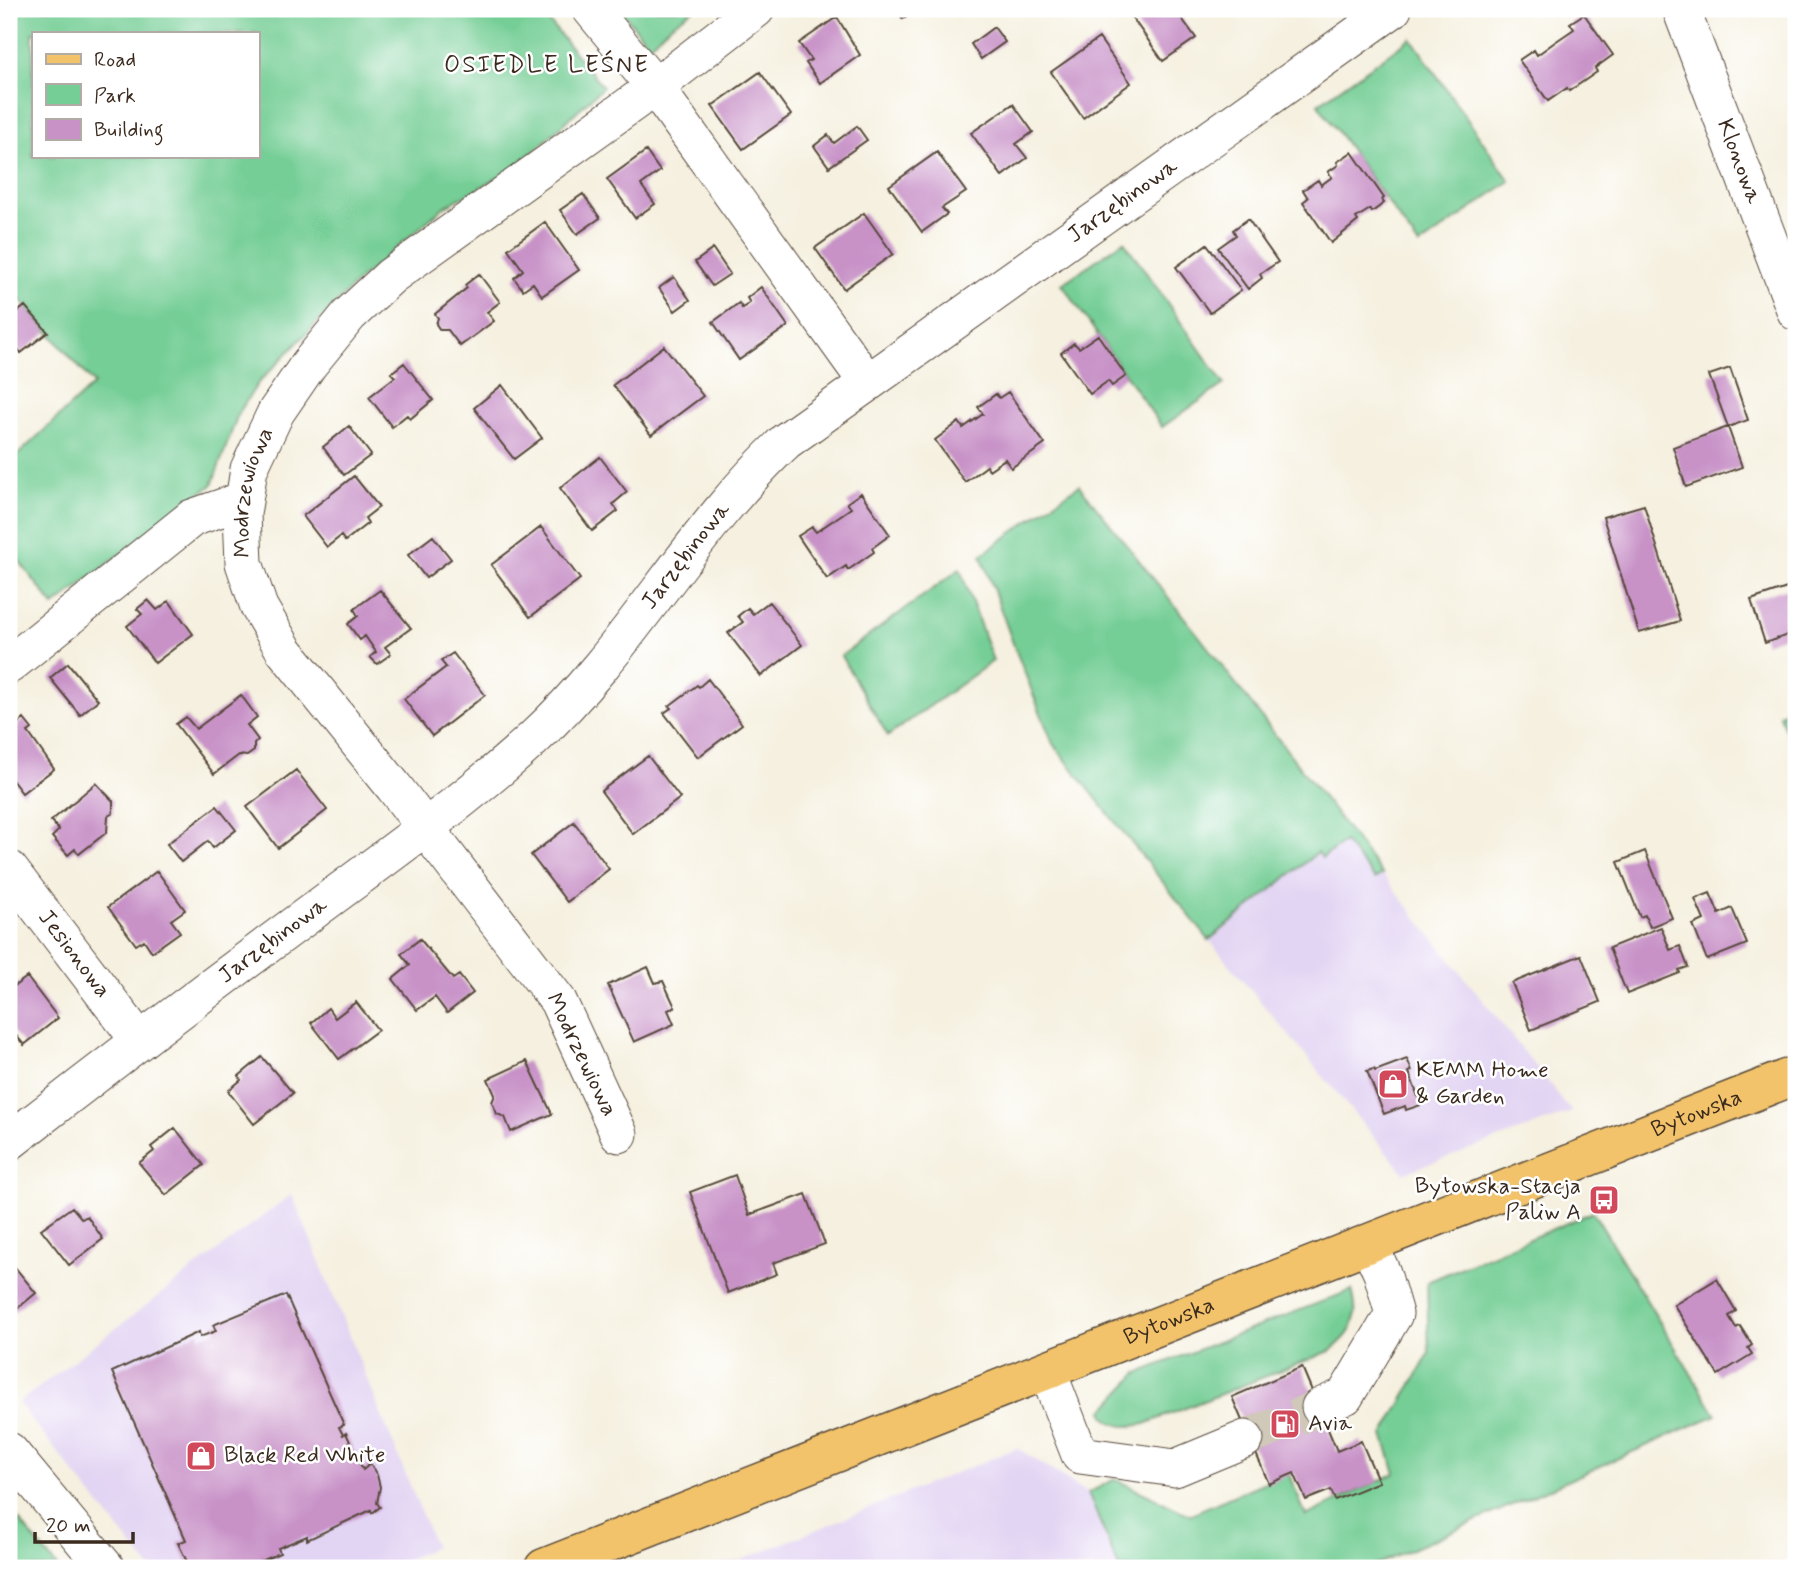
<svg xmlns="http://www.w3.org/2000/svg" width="1805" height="1577" viewBox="0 0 1805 1577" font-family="Mynerve,sans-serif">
  <rect width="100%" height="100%" fill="#fff"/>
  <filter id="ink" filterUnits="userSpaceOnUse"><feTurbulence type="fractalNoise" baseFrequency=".0143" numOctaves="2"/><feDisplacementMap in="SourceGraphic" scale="14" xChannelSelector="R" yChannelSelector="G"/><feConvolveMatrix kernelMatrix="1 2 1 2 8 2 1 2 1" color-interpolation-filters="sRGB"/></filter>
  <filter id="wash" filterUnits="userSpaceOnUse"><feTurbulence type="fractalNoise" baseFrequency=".00686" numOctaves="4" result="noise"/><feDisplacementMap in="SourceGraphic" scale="28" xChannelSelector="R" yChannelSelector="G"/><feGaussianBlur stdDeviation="1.57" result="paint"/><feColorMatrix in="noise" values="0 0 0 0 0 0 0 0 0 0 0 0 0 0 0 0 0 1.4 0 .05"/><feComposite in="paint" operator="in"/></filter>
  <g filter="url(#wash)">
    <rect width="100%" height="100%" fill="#f5f0df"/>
    <path fill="#e2d4f3" d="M1344 842 1375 879 1382 874 1572 1112 1404 1173 1209 940 1318 852 1322 858Z
      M292 1194 435 1547 387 1568H150L18 1403Z
      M1017 1448 1088 1493 1119 1568H701L742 1560Z"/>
    <path fill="#74ce95" stroke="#587c5a" stroke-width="2" fill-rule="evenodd" d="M9 9H539L603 87 516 168 444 207 360 279 258 383 238 414 212 485 185 503 54 606 9 548V463L94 384 9 287ZM33 33H257V156H33Z
      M620 9H694L668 27 649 45Z
      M1411 38 1510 181 1419 246 1318 104Z
      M1124 241 1224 384 1162 427 1062 284Z
      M1079 485 1199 636 1382 874 1375 879 1344 842 1322 858 1318 852 1209 940 1053 744 1014 646 981 555Z
      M960 569 993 661 888 736 841 656Z
      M1796 708V757L1779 714Z
      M1593 1212 1716 1415 1369 1568H1119L1088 1493 1115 1479 1189 1515 1288 1472 1306 1516 1396 1473 1383 1435 1429 1354 1427 1282Z
      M1352 1290C1360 1319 1354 1333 1330 1351L1145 1424C1129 1427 1109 1429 1103 1411L1138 1373Z
      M9 1508 58 1568H9Z"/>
    <g id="blocks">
      <path fill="#c892c7" d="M896 9H918L903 19Z
        M1126 9H1175L1196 38 1163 61Z
        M1584 14 1613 55 1595 68 1597 72 1584 81 1569 91 1567 88 1548 101 1519 60 1534 50 1537 55 1555 42 1574 29 1570 23Z
        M837 17 860 55 820 83 806 63 811 60 799 43Z
        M994 27 1005 42 981 59 971 44Z
        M1099 38 1131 83 1083 118 1051 72Z
        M760 72 791 115 743 149 712 106Z
        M1013 104 1033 132 1016 144 1027 158 1002 176 971 133Z
        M857 126 867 140 829 167 814 146 828 135 834 143Z
        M646 151 660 171 641 185 655 204 635 218 607 179Z
        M937 152 966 192 942 208 947 214 922 232 889 186Z
        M1352 152 1384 198 1382 200 1384 203 1372 212 1370 209 1356 218 1358 221 1331 243 1303 202 1308 198 1303 190 1318 180 1321 185 1332 177 1328 172 1338 165 1337 162Z
        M583 194 600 218 577 234 560 210Z
        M864 213 893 254 844 289 815 248Z
        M1248 219 1278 262 1260 274 1262 278 1248 289 1218 248 1236 235 1233 230Z
        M545 222 579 270 542 296 533 283 523 290 514 278 523 270 508 249Z
        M1207 244 1241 290 1210 313 1176 267Z
        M713 249 730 274 712 286 695 262Z
        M479 274 500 302 487 312 494 321 460 346 448 330H440L436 324 438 318 435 314 467 288 465 285Z
        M674 277 690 300 675 311 659 288Z
        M761 287 788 326 739 360 713 322 739 303 742 308 750 303 747 298Z
        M25 306 48 332 21 353 9 337V319Z
        M1098 335 1126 376 1112 386 1108 381 1090 394 1061 353 1074 343 1079 348Z
        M664 346 703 396 651 435 613 385Z
        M404 363 433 400 410 419 407 415 392 427 369 397 395 377 391 373Z
        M1730 368 1748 420 1728 427 1742 467 1686 487 1673 447 1728 427 1709 375Z
        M502 385 542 438 514 459 474 408Z
        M1008 392 1045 444 1011 468 1005 459 989 470 987 466 965 482 935 440 959 422 963 428 983 414 978 407 996 394 999 398Z
        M349 426 371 455 344 475 323 447Z
        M600 457 627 492 613 504 618 511 592 531 560 488Z
        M354 476 379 507 365 518 368 523 345 541 341 536 327 547 303 516Z
        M861 493 890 535 872 548 874 552 848 570 846 566 827 579 798 536 812 527 816 532 851 508 847 503Z
        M1644 505 1680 621 1639 633 1603 517Z
        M541 527 580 579 530 617 491 565Z
        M433 536 451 559 426 578 408 555Z
        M1796 585V632L1765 643 1751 600Z
        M380 590 411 628 385 647 391 654 377 664 370 657 376 652 365 636 360 640 348 624 358 616 354 609Z
        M148 600 157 610 169 601 193 634 155 663 127 626 142 614 137 609Z
        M769 602 802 645 761 676 728 633 743 622 738 616 748 608 753 614Z
        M453 653 485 695 432 736 404 699 446 667 441 661Z
        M68 663 98 700 80 715 50 678Z
        M708 679 742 724 698 757 664 713 671 708 669 706 697 685 699 687Z
        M241 695 257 717 247 725 258 740 254 744V751L247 756 239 755 214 774 176 724 186 717 196 729Z
        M24 719 32 729 28 732 54 769 22 793 9 776V731Z
        M648 756 680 798 633 834 601 791Z
        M296 770 327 810 278 848 247 807Z
        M96 783 113 801V813L108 816 107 832 79 854 75 849 68 855 52 837 59 830 51 821Z
        M217 806 236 830 213 848 208 841 181 862 167 844Z
        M574 822 609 869 567 902 531 855Z
        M1645 851 1672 918 1650 927 1645 915 1640 917 1618 862Z
        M157 871 185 910 171 920 180 932 152 952 144 940 136 945 108 907Z
        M1710 893 1719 914 1732 908 1747 944 1707 960 1693 925 1704 920 1695 899Z
        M1661 927 1670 950 1680 946 1688 967 1679 970 1680 973 1627 994 1609 948Z
        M420 939 453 979 459 975 473 993 447 1013 435 997 417 1010 393 979 410 965 401 954Z
        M1581 955 1600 1002 1531 1030 1512 983Z
        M648 967 655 983 663 981 675 1007 668 1010 674 1024 634 1042 608 985Z
        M27 977 58 1018 24 1045 9 1027V990Z
        M356 1002 378 1030 339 1059 311 1023 328 1008 335 1018Z
        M262 1057 293 1093 254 1124 228 1091 241 1080 239 1076Z
        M1407 1059 1412 1071 1409 1072 1421 1105 1406 1110 1405 1106 1384 1114 1367 1071 1374 1069 1375 1071Z
        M527 1061 552 1114 511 1132 505 1117 497 1114 492 1102 495 1095 488 1079Z
        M175 1128 204 1165 166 1195 139 1163 154 1151 151 1147Z
        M735 1175 749 1215 806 1194 825 1244 773 1263 777 1274 728 1293 690 1192Z
        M72 1207 82 1219 87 1216 103 1239 69 1265 41 1229Z
        M9 1260 36 1293 12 1313 9 1310Z
        M1717 1279 1736 1311 1729 1316 1736 1328 1740 1326 1752 1345 1748 1348 1752 1354 1718 1375 1674 1305Z
        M286 1295 344 1425 339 1427 343 1435 346 1433 363 1470 370 1464 377 1475 380 1487 377 1503 380 1507 372 1513 371 1510 307 1540V1536L278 1548 280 1553 245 1568H190L178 1543 186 1540 112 1372 199 1332 200 1337 216 1331 213 1325Z
        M1302 1367 1337 1451 1361 1441 1379 1482 1335 1500 1331 1490 1306 1500 1294 1473 1269 1484 1232 1397Z"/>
    </g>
  </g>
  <g filter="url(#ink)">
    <use href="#blocks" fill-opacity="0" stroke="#57483b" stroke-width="2"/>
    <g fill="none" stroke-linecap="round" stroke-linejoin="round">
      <path stroke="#d0c8b8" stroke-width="37" stroke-dasharray="37 18" stroke-linecap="butt" d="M1245 1439 1320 1407"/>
      <g stroke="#57483b" stroke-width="39">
        <g id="minor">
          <path d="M591 9 655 87 867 382"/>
          <path id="s1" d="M1681 9 1796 312"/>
          <path d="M9 665 192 518 244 500"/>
          <path id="s2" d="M9 869 139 1040"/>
          <path id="s3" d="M619 1134 558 1001 394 787 284 650 259 607 244 563 242 514 249 469 276 412 309 364 349 315 391 276 655 87 756 9"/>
          <path id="s4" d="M9 1142C109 1064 210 987 312 912 387 856 464 802 533 739 629 650 691 530 786 441L1393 9"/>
          <path d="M1047 1370 1080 1455 1175 1468 1245 1439"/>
          <path d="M1320 1407 1345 1396 1394 1314 1382 1273 1369 1244"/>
          <path d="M9 1451 106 1568"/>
        </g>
      </g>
      <g stroke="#57483b" stroke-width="41">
        <g id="major">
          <path id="s5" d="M544 1568 1796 1075"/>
        </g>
      </g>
      <use href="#minor" stroke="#fff" stroke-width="37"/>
      <use href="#major" stroke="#f2c36a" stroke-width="38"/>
    </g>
  </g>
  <defs>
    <g id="shop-square" transform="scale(1.575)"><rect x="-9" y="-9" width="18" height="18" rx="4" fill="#d1495b" stroke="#fff"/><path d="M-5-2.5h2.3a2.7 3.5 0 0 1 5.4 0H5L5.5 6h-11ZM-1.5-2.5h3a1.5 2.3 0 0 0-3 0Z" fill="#fff"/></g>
    <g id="bus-square" transform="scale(1.575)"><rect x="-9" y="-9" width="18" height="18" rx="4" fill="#d1495b" stroke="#fff"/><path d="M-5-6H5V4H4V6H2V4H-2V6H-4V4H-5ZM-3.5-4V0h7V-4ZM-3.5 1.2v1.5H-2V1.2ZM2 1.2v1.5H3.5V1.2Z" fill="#fff"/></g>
    <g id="fuel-square" transform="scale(1.575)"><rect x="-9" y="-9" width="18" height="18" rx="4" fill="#d1495b" stroke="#fff"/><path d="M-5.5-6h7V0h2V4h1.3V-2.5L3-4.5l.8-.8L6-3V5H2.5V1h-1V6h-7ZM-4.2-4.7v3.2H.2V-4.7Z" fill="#fff"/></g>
  </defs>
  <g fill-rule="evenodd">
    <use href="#shop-square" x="1393" y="1084"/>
    <use href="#bus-square" x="1604" y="1200"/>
    <use href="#fuel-square" x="1285" y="1424"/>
    <use href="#shop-square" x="201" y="1456"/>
  </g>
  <g text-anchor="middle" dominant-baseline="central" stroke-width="5" stroke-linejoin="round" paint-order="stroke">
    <g font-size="23" fill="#3b2a1e" stroke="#fff">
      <text stroke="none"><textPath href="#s1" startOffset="163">Klonowa</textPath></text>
      <text stroke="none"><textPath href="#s4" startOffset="1466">Jarzębinowa</textPath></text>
      <text stroke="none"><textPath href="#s3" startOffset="760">Modrzewiowa</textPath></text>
      <text stroke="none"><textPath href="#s4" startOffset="900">Jarzębinowa</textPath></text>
      <text stroke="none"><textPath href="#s4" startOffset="332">Jarzębinowa</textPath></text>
      <text stroke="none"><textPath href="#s2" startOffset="107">Jesionowa</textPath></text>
      <text transform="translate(581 1055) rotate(64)">Modrzewiowa</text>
      <text stroke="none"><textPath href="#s5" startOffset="1239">Bytowska</textPath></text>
      <text stroke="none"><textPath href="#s5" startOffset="672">Bytowska</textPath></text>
    </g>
    <g font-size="23" fill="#3b2a1e" stroke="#fff" text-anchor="start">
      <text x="1416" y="1071">KEMM Home<tspan x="1416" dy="26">&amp; Garden</tspan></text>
      <text x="1581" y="1187" text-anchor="end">Bytowska-Stacja<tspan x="1581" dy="26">Paliw A</tspan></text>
      <text x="1308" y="1424">Avia</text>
      <text x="224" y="1456">Black Red White</text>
    </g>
    <g font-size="24" letter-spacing="2" fill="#3b2a1e" stroke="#fff">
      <text x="547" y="65">OSIEDLE LEŚNE</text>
    </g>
  </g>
  <rect width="1805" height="1577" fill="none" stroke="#fff" stroke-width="35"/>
  <rect x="32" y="32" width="228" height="126" fill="#ffffff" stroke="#b1aaa5" stroke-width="2"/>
  <rect x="46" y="54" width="35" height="10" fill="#f2c36a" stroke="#b1aaa5" stroke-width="2"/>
  <text x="94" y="66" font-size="21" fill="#3b2a1e">Road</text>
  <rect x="46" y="84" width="35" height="21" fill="#74ce95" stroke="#b1aaa5" stroke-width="2"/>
  <text x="94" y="102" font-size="21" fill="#3b2a1e">Park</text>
  <rect x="46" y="119" width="35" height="21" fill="#c892c7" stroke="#b1aaa5" stroke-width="2"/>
  <text x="94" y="136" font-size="21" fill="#3b2a1e">Building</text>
  <path d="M35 1532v10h98v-10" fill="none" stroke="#3b2a1e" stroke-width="3.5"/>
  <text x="46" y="1532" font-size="21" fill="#3b2a1e" stroke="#ffffff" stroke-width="5" paint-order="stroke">20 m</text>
</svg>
